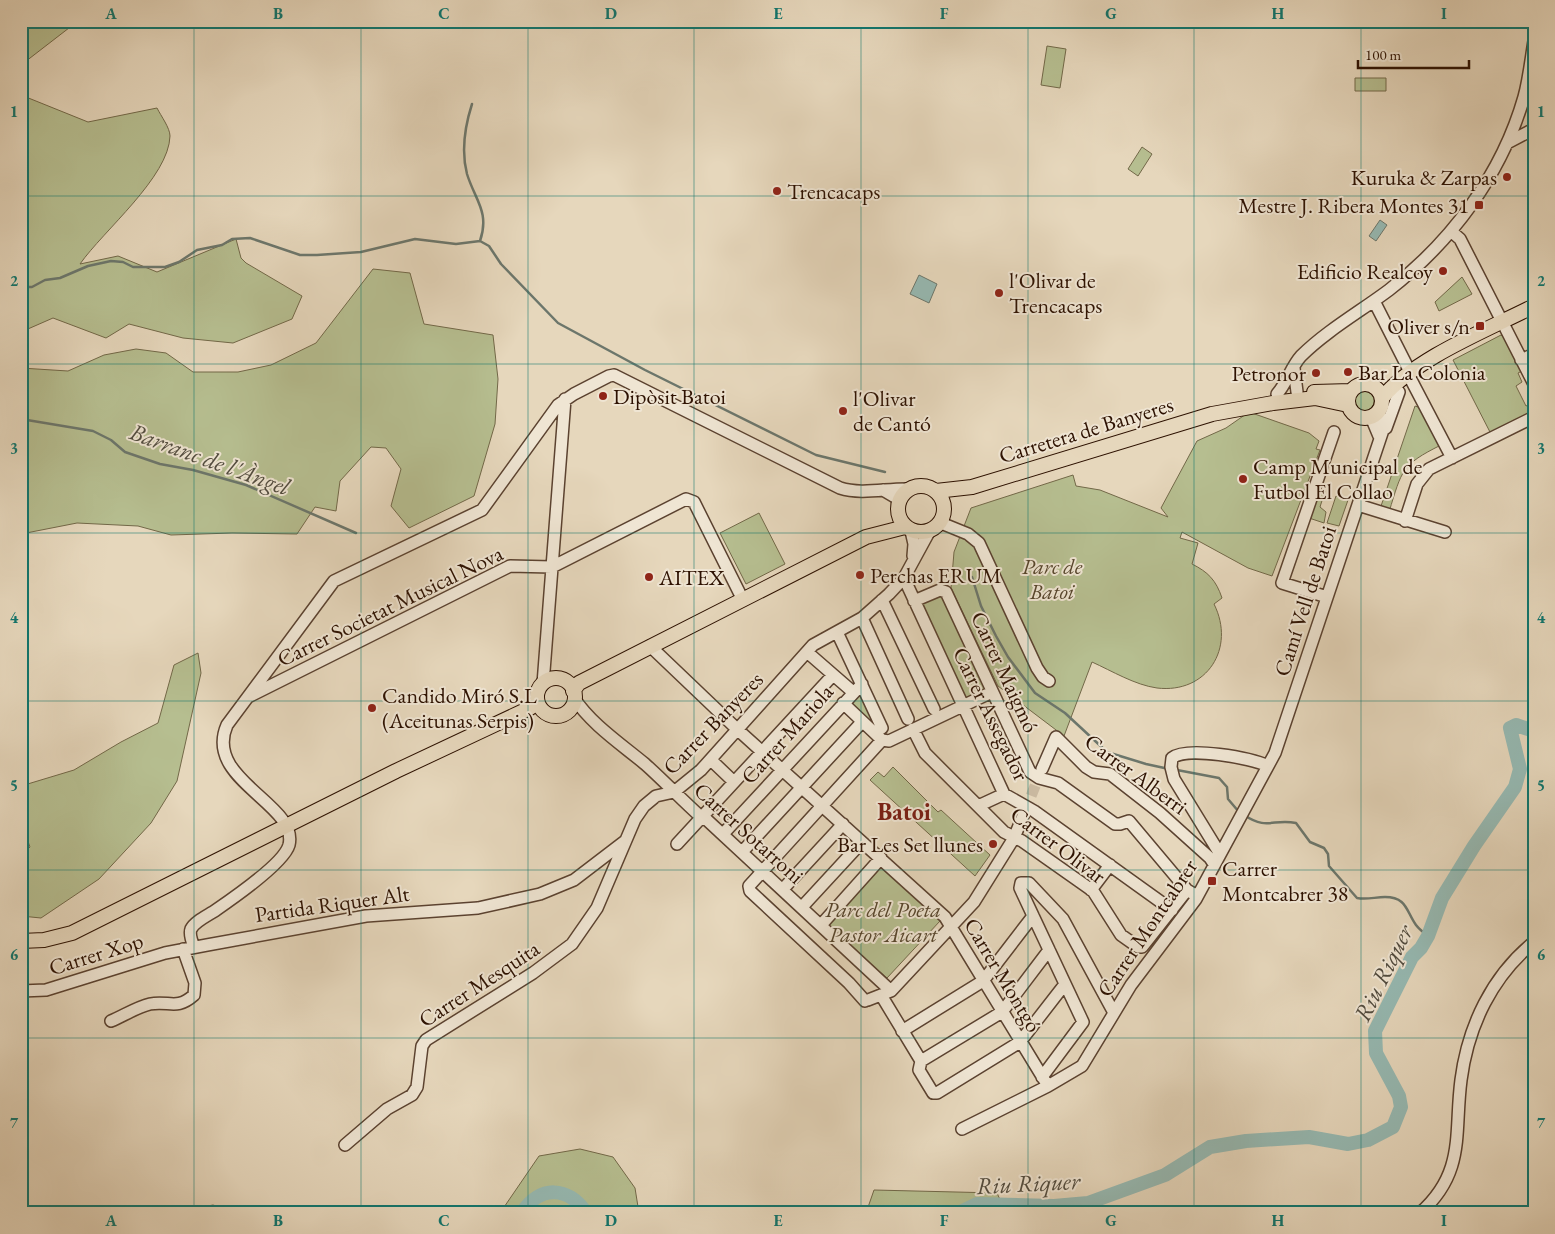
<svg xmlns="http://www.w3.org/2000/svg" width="1555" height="1234" viewBox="0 0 1555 1234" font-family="'EB Garamond',serif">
  <rect width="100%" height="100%" fill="#e6d7bc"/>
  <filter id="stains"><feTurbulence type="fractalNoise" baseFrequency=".004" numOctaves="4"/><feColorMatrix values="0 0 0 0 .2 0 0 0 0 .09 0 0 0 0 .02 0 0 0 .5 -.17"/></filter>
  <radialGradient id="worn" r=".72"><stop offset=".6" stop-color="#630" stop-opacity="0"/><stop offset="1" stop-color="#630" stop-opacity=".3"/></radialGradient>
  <path fill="#b6be90" stroke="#726848" d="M21 21H78L21 65Z
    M1047 46 1066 49 1060 88 1041 85Z
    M1355 78H1386V91H1355Z
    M21 95 88 122 157 108C161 116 170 128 170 136 169 177 103 231 80 264L118 256 157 272 236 239 241 258 246 263 302 296 292 319 233 343 183 338 129 324 106 338 53 318 21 332Z
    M1142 147 1152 154 1138 176 1128 169Z
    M373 269 410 273 424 324 493 335 498 379 495 424 474 496 409 528 391 506 401 469 386 448 371 447 340 481 336 511 315 507 297 534 232 533 171 535 138 526 77 523 21 534V368L68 371 104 355 136 349 166 353 193 372H238L271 365 316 343Z
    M1462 277 1472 294 1439 311 1435 302Z
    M1501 335 1504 337 1522 371 1518 373 1522 382 1516 386 1526 406 1533 403 1534 413 1491 434 1453 360Z
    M1354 401a10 10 0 1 1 20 0a10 10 0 1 1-20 0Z
    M1415 406 1421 408 1441 445C1401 465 1402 470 1389 512L1380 509Z
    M1249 412 1309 433 1319 441 1316 449 1320 450 1272 576 1248 568 1182 532 1180 538 1198 543 1192 564C1208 572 1216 580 1222 598L1214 604C1236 648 1207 694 1157 688 1135 685 1112 671 1092 662L1064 736 998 686 951 588 954 552 971 508 1073 475 1076 486 1100 490 1168 517 1161 508 1197 441 1226 428Z
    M1318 489 1325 491 1320 507 1326 512 1324 523 1309 518Z
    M1336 496 1348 500 1339 526 1327 523Z
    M759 513 785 564 746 584 720 533Z
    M943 595 988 690 967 699 964 698 920 601Z
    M198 653 201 673 177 781 151 823 99 879 41 918 21 916V856L30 847 26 836 21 834V786L74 770 121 742 158 723 174 665Z
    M858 693 862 694 874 726 851 704Z
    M893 767 938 812 941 810 990 855 975 876 870 780 878 772 884 777Z
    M880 865 940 917V921L887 978 827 926Z
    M580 1149 613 1157 635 1188 639 1213H500L539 1156Z
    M874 1190 997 1193 1006 1213H866Z
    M213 1205 236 1212 237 1213H196L197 1208Z"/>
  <path fill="#96b9b2" stroke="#6c766b" d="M1380 220 1387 225 1376 241 1369 236Z
    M919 275 937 284 929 303 910 294Z"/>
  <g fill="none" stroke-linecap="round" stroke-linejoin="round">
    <path stroke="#6c766b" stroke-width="2.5" d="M472 104C465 126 461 151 467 174 475 200 490 212 480 241
      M21 287H32L45 280 60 278 88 266 111 261 123 262 133 267H165L179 262 197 250 222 245 232 239 250 238 300 255H317L361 252 415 239 456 244 480 241 489 246 501 264 558 323 645 370 816 455 885 472
      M21 419 93 431 111 440 125 452 160 464 193 470 246 485 356 533
      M972 577 981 606 996 636 1008 657 1035 693 1065 713 1107 752 1146 764 1169 769
      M1177 770 1219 778 1227 787 1228 799 1239 812
      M1244 815C1268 831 1273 818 1296 823L1310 842 1324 848 1328 854 1329 866 1357 898C1367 900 1375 897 1385 897 1407 897 1406 911 1416 925 1419 929 1424 933 1428 936"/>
    <path stroke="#96b9b2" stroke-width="14" d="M522 1213C539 1185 569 1186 586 1213
      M958 1213 977 1204 1054 1206 1088 1203 1165 1175 1210 1147 1246 1141 1309 1137 1348 1144 1368 1140 1393 1127 1401 1107 1399 1096 1376 1053 1375 1031 1412 957 1421 948 1428 936 1442 898 1474 846 1515 787 1520 769 1510 728 1516 725 1534 731"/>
    <path stroke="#cab9a0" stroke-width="11" stroke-dasharray="11 5.5" stroke-linecap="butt" d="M1025 811 1041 771"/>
    <g stroke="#5b4230" stroke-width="14">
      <path id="minor" d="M1507 143 1534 129
        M1452 232 1460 239 1534 384
        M1374 301 1407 366
        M1521 360 1534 354
        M1294 368 1297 392
        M1408 374 1452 458
        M1277 394C1287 383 1291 367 1301 356 1326 331 1361 311 1389 290 1452 241 1502 174 1524 97 1529 79 1531 59 1534 41
        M1371 417 1379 436
        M1383 430 1386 428 1399 392
        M883 490 900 500
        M1358 505 1445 532
        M1405 521 1417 484 1429 469 1534 417
        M941 523 968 534 979 543 1037 668 1043 677 1049 681
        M911 531 914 544 913 556
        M904 578 1004 794 1034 811 1172 910
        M1327 597 1282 583 1334 432
        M882 600 934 709
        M914 601 940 590 946 592 1030 772 1039 778 1058 783 1115 824H1120L1129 821 1187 890 1197 896
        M862 618 908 719
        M837 632 882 728
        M650 646 738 730 945 917 1048 1086
        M807 652 853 692
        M543 684 565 399
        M250 696 510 566 552 567 686 499 694 502 743 600
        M574 698C591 724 621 744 645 764 664 781 682 800 701 817L707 820 891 991
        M843 703 882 740
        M913 729 925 753 1004 832 1022 841 1093 891 1121 935 1138 947H1142L1187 890
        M882 740 889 741 992 692
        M711 760 734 782
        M1042 769 1056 737 1086 767 1094 772 1110 774 1160 813 1210 858 1214 864
        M978 806 1004 794
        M723 834 862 684
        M677 844 833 675
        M742 852 862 722
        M1220 854 1174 779 1171 767 1172 758C1187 746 1251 758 1268 766
        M783 889 843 824
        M1091 890 1110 865
        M802 907 862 842
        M821 925 881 858
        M194 947C192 942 189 934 191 929 195 921 209 915 216 910 232 899 284 863 289 845 299 804 203 780 227 725L334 581 482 510 558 405 574 394 609 376 614 375 840 488C862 495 887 488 910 489
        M21 991 46 990 165 953 207 945 366 916 478 908 540 894 574 880 625 841
        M881 995 921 1061 919 1070 933 1093H937L1020 1042 1065 984
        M868 1000 891 991 974 902 1014 838 1025 811
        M865 1001 849 983 750 891 749 886 882 740
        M111 1021C123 1016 137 1007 150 1004 169 1000 176 1011 194 995L195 983 183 949
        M902 1031 983 981 1033 916
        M921 1061 1002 1012 1049 950
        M1042 1077 1083 1022 1020 888 1021 883H1029L1063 919 1114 1013
        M962 1129 1048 1086 1082 1066 1131 985 1196 899 1275 753 1383 430 1379 411
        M345 1145 387 1109 412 1095 417 1087 422 1046 426 1040 533 973 572 944 597 908 635 819 644 806 656 796 674 792 701 770 813 645 862 618 889 594 904 578 929 532
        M1420 1213C1466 1172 1454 1133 1461 1080 1468 1026 1492 976 1534 942"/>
    </g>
    <g stroke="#2d1101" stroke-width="16">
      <path id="major" d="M1348 401a17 17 0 1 1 34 0a17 17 0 1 1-34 0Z
        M1314 392 1351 391
        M1382 398C1415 358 1487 330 1534 306
        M898 509a23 23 0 1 1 46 0a23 23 0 1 1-46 0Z
        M936 491 972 487 1212 414 1273 403 1315 398 1348 405
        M537 697a19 19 0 1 1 38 0a19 19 0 1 1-38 0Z
        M573 691 579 683 866 537 905 527
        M21 941 44 940 72 933 396 771 530 708 537 702"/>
    </g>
    <use href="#minor" stroke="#efe5d3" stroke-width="11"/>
    <use href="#major" stroke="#e6d7bc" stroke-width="14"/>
  </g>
  <path fill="none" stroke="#0f766e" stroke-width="1" stroke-opacity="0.55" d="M194 21V1213M361 21V1213M528 21V1213M694 21V1213M861 21V1213M1028 21V1213M1194 21V1213M1361 21V1213M21 196H1534M21 364H1534M21 533H1534M21 701H1534M21 870H1534M21 1038H1534"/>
  <g fill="#8f2418" stroke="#efe5d3" stroke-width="2">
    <circle cx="1507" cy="177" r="5"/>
    <circle cx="777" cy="191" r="5"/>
    <rect x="1474" y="200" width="10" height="10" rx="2.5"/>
    <circle cx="1443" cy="271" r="5"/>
    <circle cx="999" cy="293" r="5"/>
    <rect x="1475" y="321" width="10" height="10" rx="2.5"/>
    <circle cx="1348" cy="372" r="5"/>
    <circle cx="1316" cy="373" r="5"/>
    <circle cx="603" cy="396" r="5"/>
    <circle cx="843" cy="411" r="5"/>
    <circle cx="1243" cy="479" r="5"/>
    <circle cx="860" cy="575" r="5"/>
    <circle cx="649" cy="577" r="5"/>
    <circle cx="372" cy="708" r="5"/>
    <circle cx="993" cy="844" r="5"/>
    <rect x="1207" y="876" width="10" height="10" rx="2.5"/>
  </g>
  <g text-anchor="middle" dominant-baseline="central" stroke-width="4" stroke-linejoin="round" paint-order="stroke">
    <g font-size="22" fill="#2d1101" stroke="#efe5d3" text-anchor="start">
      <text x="1497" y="177" text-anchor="end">Kuruka &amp; Zarpas</text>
      <text x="787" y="191">Trencacaps</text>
      <text x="1469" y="205" text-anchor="end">Mestre J. Ribera Montes 31</text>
      <text x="1433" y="271" text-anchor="end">Edificio Realcoy</text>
      <text x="1009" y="280">l'Olivar de<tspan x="1009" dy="25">Trencacaps</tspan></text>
      <text x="1470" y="326" text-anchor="end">Oliver s/n</text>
      <text x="1358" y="372">Bar La Colonia</text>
      <text x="1306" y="373" text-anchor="end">Petronor</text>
      <text x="613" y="396">Dipòsit Batoi</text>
      <text x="853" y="398">l'Olivar<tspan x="853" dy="25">de Cantó</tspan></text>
      <text x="1253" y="466">Camp Municipal de<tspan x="1253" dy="25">Futbol El Collao</tspan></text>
      <text x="870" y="575">Perchas ERUM</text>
      <text x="659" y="577">AITEX</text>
      <text x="382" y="695">Candido Miró S.L<tspan x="382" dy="25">(Aceitunas Serpis)</tspan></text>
      <text x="983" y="844" text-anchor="end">Bar Les Set llunes</text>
      <text x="1222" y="868">Carrer<tspan x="1222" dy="25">Montcabrer 38</tspan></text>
    </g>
    <g font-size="22" fill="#2d1101" stroke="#efe5d3">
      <text transform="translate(1086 430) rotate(-17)">Carretera de Banyeres</text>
      <text transform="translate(1305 601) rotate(-72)">Camí Vell de Batoi</text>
      <text transform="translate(390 606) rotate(-26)">Carrer Societat Musical Nova</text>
      <text transform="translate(1005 672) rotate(65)">Carrer Maigmó</text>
      <text transform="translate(991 714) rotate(64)">Carrer Assegador</text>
      <text transform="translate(713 723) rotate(-46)">Carrer Banyeres</text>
      <text transform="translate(787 734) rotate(-48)">Carrer Mariola</text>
      <text transform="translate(1136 774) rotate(36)">Carrer Alberri</text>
      <text transform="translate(749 833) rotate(42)">Carrer Sotarroni</text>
      <text transform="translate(1058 845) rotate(37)">Carrer Olivar</text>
      <text transform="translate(332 904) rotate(-8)">Partida Riquer Alt</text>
      <text transform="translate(1147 928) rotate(-56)">Carrer Montcabrer</text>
      <text transform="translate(96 954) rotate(-17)">Carrer Xop</text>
      <text transform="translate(1003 975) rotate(59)">Carrer Montgó</text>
      <text transform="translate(479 984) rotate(-33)">Carrer Mesquita</text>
    </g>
    <g font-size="22" font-style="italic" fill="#56452c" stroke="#efe5d3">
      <text x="1052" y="566">Parc de<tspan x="1052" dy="25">Batoi</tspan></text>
      <text x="883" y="909">Parc del Poeta<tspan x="883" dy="25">Pastor Aicart</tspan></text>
    </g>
    <g font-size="24" font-style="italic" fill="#524c3f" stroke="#efe5d3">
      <text transform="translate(210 459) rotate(20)">Barranc de l'Àngel</text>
      <text transform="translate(1383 973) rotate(-64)">Riu Riquer</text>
      <text transform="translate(1028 1183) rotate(-3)">Riu Riquer</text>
    </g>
    <g font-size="24" font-weight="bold" fill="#7a1f14" stroke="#efe5d3">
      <text x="904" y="811">Batoi</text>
    </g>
  </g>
  <rect width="1555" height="1234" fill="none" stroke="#e6d7bc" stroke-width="55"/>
  <path d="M1358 60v8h111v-8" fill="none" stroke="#2d1101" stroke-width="2.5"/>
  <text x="1365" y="60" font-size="15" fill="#2d1101" stroke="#efe5d3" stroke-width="4" paint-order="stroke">100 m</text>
  <rect x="28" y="28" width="1500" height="1178" fill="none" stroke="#0f766e" stroke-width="2"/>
  <g font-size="16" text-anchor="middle" font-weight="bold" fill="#0f766e">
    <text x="111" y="19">A</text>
    <text x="278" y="19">B</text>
    <text x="444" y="19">C</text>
    <text x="611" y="19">D</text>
    <text x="778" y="19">E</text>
    <text x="944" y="19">F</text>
    <text x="1111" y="19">G</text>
    <text x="1278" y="19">H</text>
    <text x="1444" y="19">I</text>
    <text x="14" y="117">1</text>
    <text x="1541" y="117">1</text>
    <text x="14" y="286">2</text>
    <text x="1541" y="286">2</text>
    <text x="14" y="454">3</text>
    <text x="1541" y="454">3</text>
    <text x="14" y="623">4</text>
    <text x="1541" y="623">4</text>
    <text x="14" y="791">5</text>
    <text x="1541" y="791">5</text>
    <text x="14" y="960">6</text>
    <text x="1541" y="960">6</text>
    <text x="14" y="1128">7</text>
    <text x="1541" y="1128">7</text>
    <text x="111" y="1226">A</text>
    <text x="278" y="1226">B</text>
    <text x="444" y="1226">C</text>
    <text x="611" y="1226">D</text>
    <text x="778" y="1226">E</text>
    <text x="944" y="1226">F</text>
    <text x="1111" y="1226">G</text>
    <text x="1278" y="1226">H</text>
    <text x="1444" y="1226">I</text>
  </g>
  <rect width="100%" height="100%" filter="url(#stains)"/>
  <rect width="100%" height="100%" fill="url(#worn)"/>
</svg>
